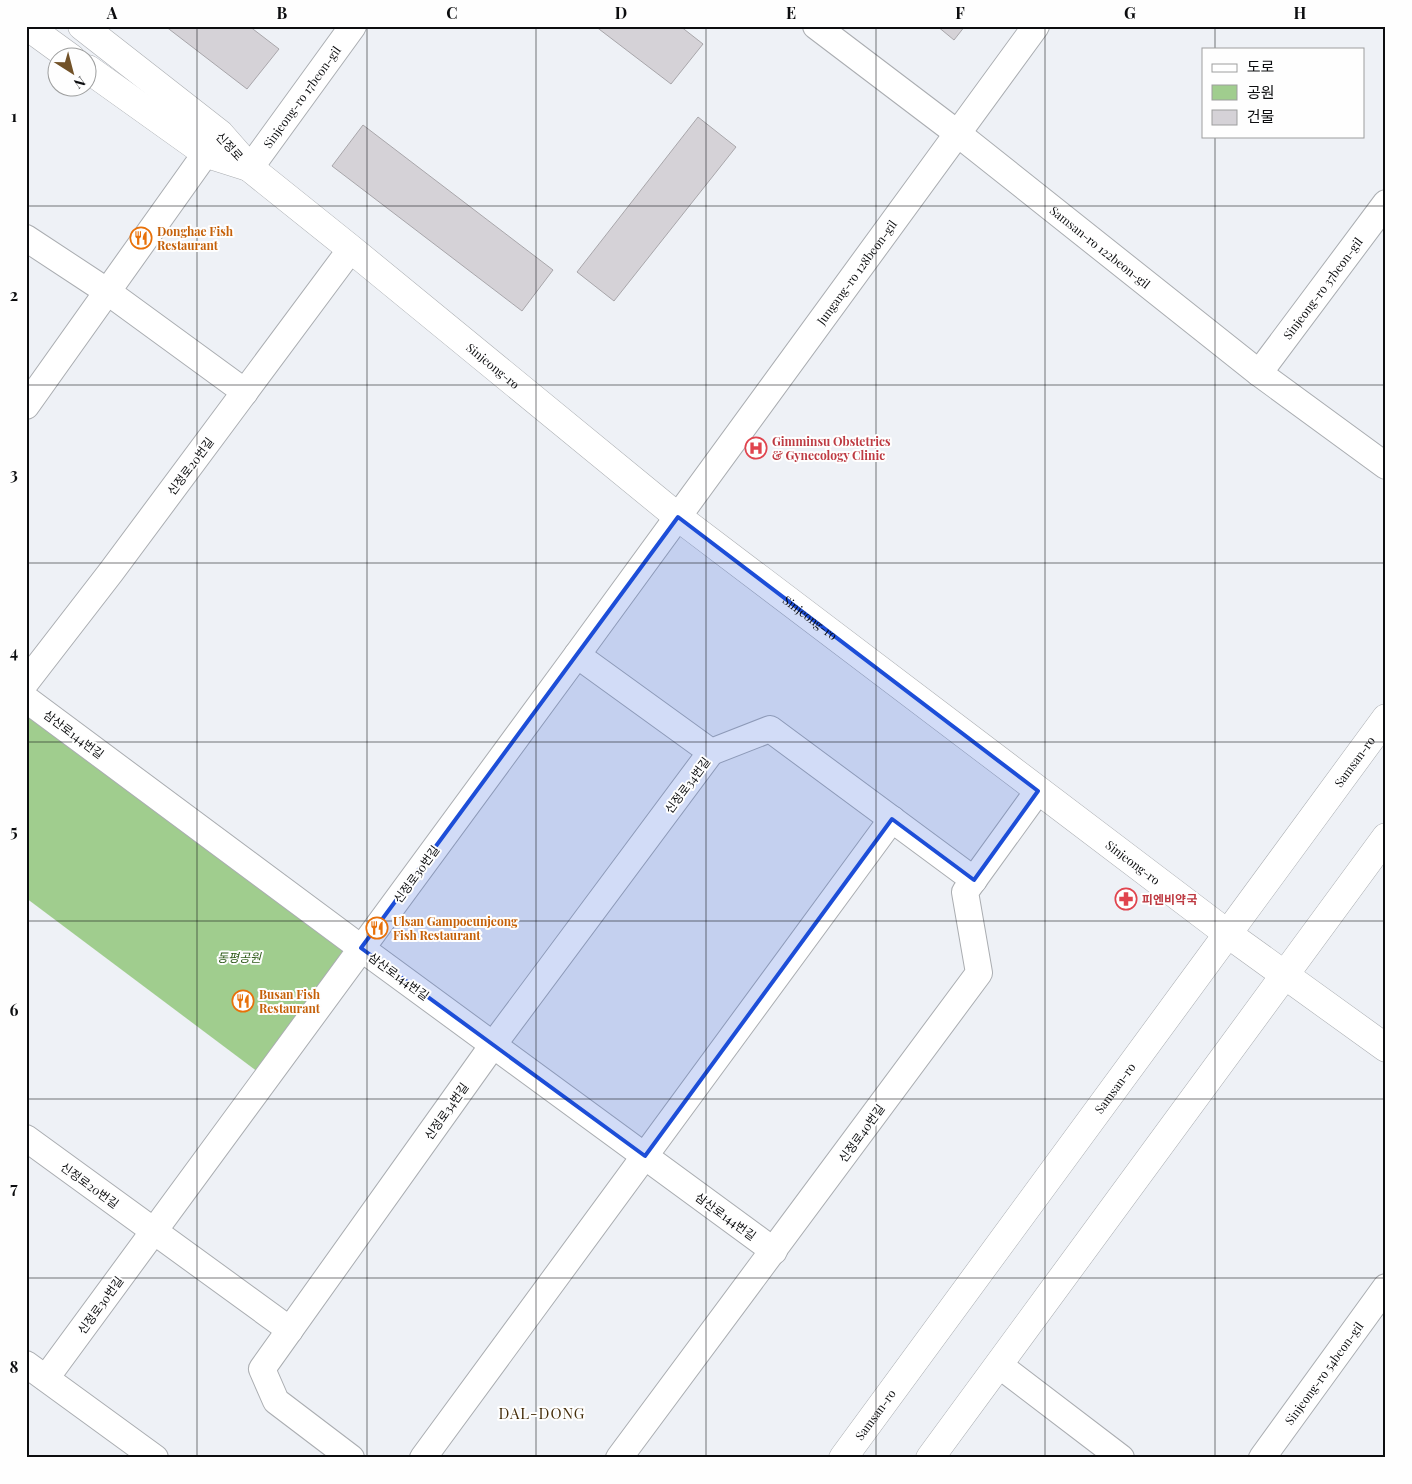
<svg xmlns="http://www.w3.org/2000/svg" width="1412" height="1484" viewBox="0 0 1412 1484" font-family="'Playfair Display','Noto Sans KR',serif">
  <rect width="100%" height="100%" fill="#eef1f6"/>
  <path fill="#a0cd8e" d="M26 699 361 948 266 1078 26 898Z"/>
  <path fill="#d5d2d7" stroke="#a8a6aa" d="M165 26H249L279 49 247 89Z
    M595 26H680L703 44 671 84Z
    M937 26H965L954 40Z
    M698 117 736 147 614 301 577 272Z
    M363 125 553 270 522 311 332 166Z"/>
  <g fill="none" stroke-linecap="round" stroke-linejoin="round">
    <g stroke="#aaadb1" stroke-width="28">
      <g id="street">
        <path id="s1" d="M816 26 957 133 1259 373 1386 466"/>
        <path id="s2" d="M250 168 353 26"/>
        <path d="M26 238 108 292 245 392"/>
        <path id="s3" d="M1259 373 1386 203"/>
        <path d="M26 406 218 136"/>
        <path d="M577 655 711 752 770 729 974 880"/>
        <path d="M26 682 111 572 351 249"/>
        <path d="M26 699 361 948 774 1251"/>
        <path d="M26 1138 290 1330"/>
        <path d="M26 1364 155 1458"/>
        <path d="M999 1365 1121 1458"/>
        <path id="s4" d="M46 1378 577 655 1036 26"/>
        <path d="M351 1458 276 1401 262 1369 493 1045 711 752"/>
        <path d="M423 1458 892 819"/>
        <path d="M619 1458 979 973 965 892 1038 791"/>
        <path id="s5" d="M1262 1458 1386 1287"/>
      </g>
    </g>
    <g stroke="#aaadb1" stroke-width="29">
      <g id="secondary">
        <path d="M27 26 71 58"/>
        <path id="s6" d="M82 26 220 134 250 168 351 249 678 517 1228 934 1386 1048"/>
        <path d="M88 69 207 154 248 167"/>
        <path id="s7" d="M843 1458 1386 718"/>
        <path d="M930 1458 1386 837"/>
      </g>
    </g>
    <use href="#street" stroke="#fff" stroke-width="26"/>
    <use href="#secondary" stroke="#fff" stroke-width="28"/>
  </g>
  <path fill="#1d4ed8" fill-opacity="0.2" stroke="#1d4ed8" stroke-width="4" stroke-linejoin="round" d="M678 517 1038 791 974 880 892 819 645 1156 361 948Z"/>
  <path fill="none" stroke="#0c0d0f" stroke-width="1" stroke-opacity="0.55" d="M197 26V1458M367 26V1458M536 26V1458M706 26V1458M876 26V1458M1045 26V1458M1215 26V49M1215 136V1458M26 206H1386M26 385H1386M26 563H1386M26 742H1386M26 921H1386M26 1099H1386M26 1278H1386"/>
  <defs>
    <g id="restaurant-ring" transform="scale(1.125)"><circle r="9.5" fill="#fefefe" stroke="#e8710a" stroke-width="1.5"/><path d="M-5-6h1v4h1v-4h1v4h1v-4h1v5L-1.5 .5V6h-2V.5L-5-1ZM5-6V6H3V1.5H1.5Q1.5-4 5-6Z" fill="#e8710a"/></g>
    <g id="hospital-ring" transform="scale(1.125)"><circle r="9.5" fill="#fefefe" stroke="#e0444e" stroke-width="1.5"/><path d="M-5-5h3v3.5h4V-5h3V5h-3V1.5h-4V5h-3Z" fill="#e0444e"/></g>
    <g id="pharmacy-ring" transform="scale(1.125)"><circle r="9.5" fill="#fefefe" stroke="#e0444e" stroke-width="1.5"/><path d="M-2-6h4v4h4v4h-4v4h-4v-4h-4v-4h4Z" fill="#e0444e"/></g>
  </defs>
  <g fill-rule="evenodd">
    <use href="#restaurant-ring" x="141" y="238"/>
    <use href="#hospital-ring" x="756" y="448"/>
    <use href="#pharmacy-ring" x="1126" y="899"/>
    <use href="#restaurant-ring" x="377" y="928"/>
    <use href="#restaurant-ring" x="243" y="1001"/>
  </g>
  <g text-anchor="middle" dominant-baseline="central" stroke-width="4" stroke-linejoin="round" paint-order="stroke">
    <g font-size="12" fill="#0c0d0f" stroke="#fefefe">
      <text stroke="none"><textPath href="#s2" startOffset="88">Sinjeong-ro 17beon-gil</textPath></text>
      <text transform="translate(230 146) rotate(47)">신정로</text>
      <text stroke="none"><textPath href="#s1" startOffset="360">Samsan-ro 122beon-gil</textPath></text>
      <text stroke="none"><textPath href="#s4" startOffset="1371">Jungang-ro 128beon-gil</textPath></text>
      <text stroke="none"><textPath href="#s3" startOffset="106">Sinjeong-ro 37beon-gil</textPath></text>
      <text stroke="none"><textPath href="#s6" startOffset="534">Sinjeong-ro</textPath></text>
      <text transform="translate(190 466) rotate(-53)">신정로20번길</text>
      <text stroke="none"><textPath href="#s6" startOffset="939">Sinjeong-ro</textPath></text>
      <text transform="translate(74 734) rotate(37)">삼산로144번길</text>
      <text stroke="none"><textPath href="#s7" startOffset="864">Samsan-ro</textPath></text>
      <text transform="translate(687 785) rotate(-53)">신정로34번길</text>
      <text stroke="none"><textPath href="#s6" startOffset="1344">Sinjeong-ro</textPath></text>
      <text transform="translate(416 874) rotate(-54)">신정로30번길</text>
      <text transform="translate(399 976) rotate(36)">삼산로144번길</text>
      <text stroke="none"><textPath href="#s7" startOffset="459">Samsan-ro</textPath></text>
      <text transform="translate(446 1111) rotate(-55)">신정로34번길</text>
      <text transform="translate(861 1133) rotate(-54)">신정로40번길</text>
      <text transform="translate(90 1185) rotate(36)">신정로20번길</text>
      <text transform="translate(726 1216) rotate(36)">삼산로144번길</text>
      <text transform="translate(100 1305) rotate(-54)">신정로30번길</text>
      <text stroke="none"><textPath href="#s5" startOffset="105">Sinjeong-ro 54beon-gil</textPath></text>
      <text stroke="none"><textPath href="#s7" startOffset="54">Samsan-ro</textPath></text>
    </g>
    <g font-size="12" font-weight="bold" fill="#c56008" stroke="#fefefe" text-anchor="start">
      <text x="157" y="231">Donghae Fish<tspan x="157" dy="14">Restaurant</tspan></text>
      <text x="393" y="921">Ulsan Gampoeunjeong<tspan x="393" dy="14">Fish Restaurant</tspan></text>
      <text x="259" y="994">Busan Fish<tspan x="259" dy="14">Restaurant</tspan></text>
    </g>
    <g font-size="12" font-weight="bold" fill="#be3a42" stroke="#fefefe" text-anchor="start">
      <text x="772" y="441">Gimminsu Obstetrics<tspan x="772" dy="14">&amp; Gynecology Clinic</tspan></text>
      <text x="1142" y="899">피엔비약국</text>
    </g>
    <g font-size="12" font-style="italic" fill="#2f5b1a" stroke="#fefefe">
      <text x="239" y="957">동평공원</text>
    </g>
    <g font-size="15" letter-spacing="1" fill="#442c09" stroke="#fefefe">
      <text x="542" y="1413">DAL-DONG</text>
    </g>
  </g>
  <rect width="1412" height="1484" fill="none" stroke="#fefefe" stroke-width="55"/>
  <rect x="1202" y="48" width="162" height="90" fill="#fefefe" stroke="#9d9e9e"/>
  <rect x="1212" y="64" width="25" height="8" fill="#ffffff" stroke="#9d9e9e"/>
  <text x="1247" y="72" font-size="15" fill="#0c0d0f">도로</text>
  <rect x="1212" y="85" width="25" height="15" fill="#a0cd8e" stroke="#9d9e9e"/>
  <text x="1247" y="98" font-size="15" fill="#0c0d0f">공원</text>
  <rect x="1212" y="110" width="25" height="15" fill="#d5d2d7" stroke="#9d9e9e"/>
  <text x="1247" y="122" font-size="15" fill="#0c0d0f">건물</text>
  <g transform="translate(72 72) rotate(144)"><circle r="24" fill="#fefefe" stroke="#9d9e9e"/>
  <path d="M0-4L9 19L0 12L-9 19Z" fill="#725228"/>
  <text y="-8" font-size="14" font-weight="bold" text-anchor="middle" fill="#0c0d0f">N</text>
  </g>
  <rect x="28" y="28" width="1356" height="1428" fill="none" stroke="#0c0d0f" stroke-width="2"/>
  <g font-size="16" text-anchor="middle" font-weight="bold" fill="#0c0d0f">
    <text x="112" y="19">A</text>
    <text x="282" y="19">B</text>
    <text x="452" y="19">C</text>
    <text x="621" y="19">D</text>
    <text x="791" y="19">E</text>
    <text x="960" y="19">F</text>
    <text x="1130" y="19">G</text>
    <text x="1300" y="19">H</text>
    <text x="14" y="122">1</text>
    <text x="14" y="301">2</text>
    <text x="14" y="480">3</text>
    <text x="14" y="658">4</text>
    <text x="14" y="837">5</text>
    <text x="14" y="1016">6</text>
    <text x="14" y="1194">7</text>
    <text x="14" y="1373">8</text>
  </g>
</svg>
